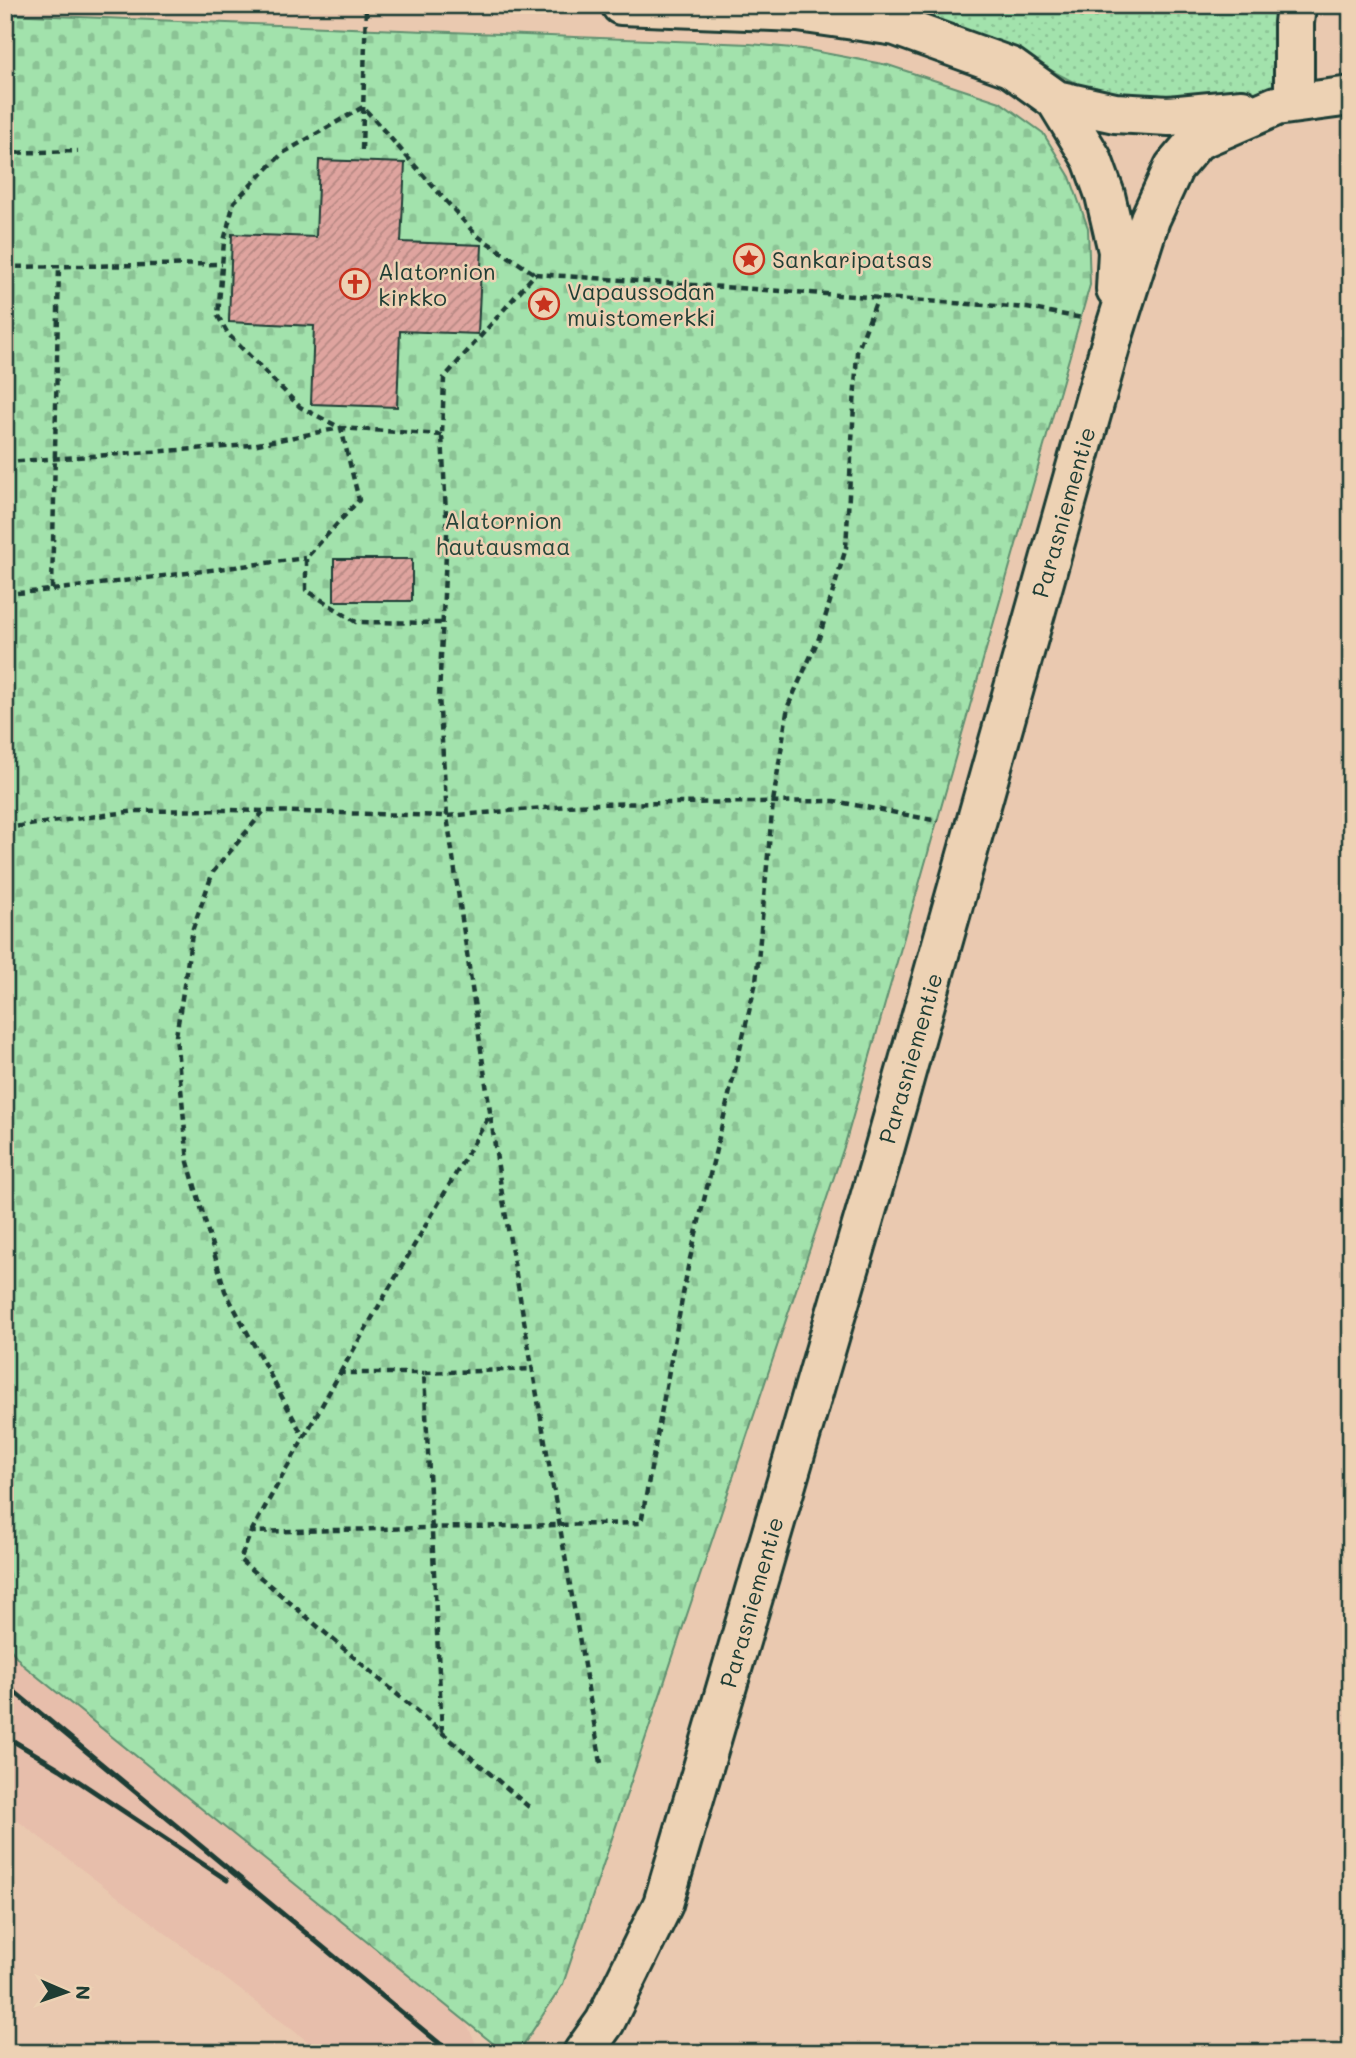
<svg xmlns="http://www.w3.org/2000/svg" width="1356" height="2058" viewBox="0 0 1356 2058" font-family="Mali,sans-serif">
  <defs>
    <pattern id="cemetery-stones" width="16" height="16" patternUnits="userSpaceOnUse" patternTransform="scale(1.75)"><rect width="16" height="16" fill="#a2e2ac"/><path d="M2 7V4a2 2 0 0 1 4 0v3zM10 15v-3a2 2 0 0 1 4 0v3z" fill="#8bc395"/></pattern>
    <pattern id="park-dots" width="8" height="8" patternUnits="userSpaceOnUse" patternTransform="scale(1.75)"><rect width="8" height="8" fill="#a2e2ac"/><path d="M2 2h.1M6 6h.1" fill="none" stroke="#8bc395" stroke-width="1.8" stroke-linecap="round"/></pattern>
    <pattern id="building-hatch" width="6" height="6" patternUnits="userSpaceOnUse" patternTransform="scale(1.75)"><rect width="6" height="6" fill="#dfa49f"/><path d="M-1 1l2-2M0 6l6-6M5 7l2-2" fill="none" stroke="#b48782"/></pattern>
  </defs>
  <rect width="100%" height="100%" fill="#eac9b0"/>
  <filter id="ink" filterUnits="userSpaceOnUse"><feTurbulence type="fractalNoise" baseFrequency=".0143" numOctaves="2"/><feDisplacementMap in="SourceGraphic" scale="14" xChannelSelector="R" yChannelSelector="G"/><feConvolveMatrix kernelMatrix="1 2 1 2 8 2 1 2 1" color-interpolation-filters="sRGB"/></filter>
  <g filter="url(#ink)">
    <path fill="#e7beab" d="M5 1642 23 1665 465 2020 480 2053H323L5 1811Z"/>
    <path fill="url(#cemetery-stones)" stroke="#609070" stroke-width="2" d="M5 14 750 44 803 49 888 65 1000 102 1043 133 1070 177 1088 228 1090 285 845 1144 563 1984 518 2053H505L23 1665 5 1642Z"/>
    <path fill="url(#park-dots)" stroke="#609070" stroke-width="2" d="M863 5H1276L1273 91 1185 102H1124L1079 85 1012 50Z"/>
    <path fill="url(#building-hatch)" stroke="#1f3d34" stroke-width="2" d="M319 160 405 163 401 242 482 245 478 334 400 331 397 407 311 404 314 326 229 322 232 234 316 237Z
      M334 559H412V601H334Z"/>
    <g fill="none" stroke-linecap="round" stroke-linejoin="round">
      <g stroke="#1f3d34" stroke-width="44">
        <path id="minor" d="M621 5 798 12 896 26 1010 67 1056 100 1092 159 1105 195 1118 251 1116 289
          M1056 100 1115 113 1169 116 1242 109
          M1294 103V23L1296 5
          M583 2053 605 2022 663 1904 882 1157 1113 336 1150 219 1174 167 1197 140 1276 106 1351 96"/>
      </g>
      <path stroke="#1f3d34" stroke-width="4.5" stroke-dasharray="7 5" stroke-linecap="butt" d="M362 150 366 5
        M5 153 78 151
        M5 267 222 264
        M442 435 341 428 300 407 228 334 218 316 224 241 234 202 283 153 363 107 476 235 535 274
        M5 462 252 445 341 428 359 500 306 558V590L356 622 442 623
        M52 590 306 558
        M5 594 52 590 59 266
        M263 812 213 872 193 928 176 1036 188 1162 225 1291 304 1438
        M5 828 136 811 228 810 447 816 592 804 834 801 938 821
        M340 1373 491 1113
        M251 1532 340 1373H424
        M442 1732 424 1373 533 1369
        M601 1763 502 1194 447 816 439 696 447 534 442 435 444 378 535 274 1027 308 1082 318
        M529 1807 240 1560 251 1532 641 1523 688 1267 756 982 773 802 788 706 819 638 846 548 857 352 878 297"/>
      <use href="#minor" stroke="#edd2b4" stroke-width="38"/>
      <path stroke="#1f3d34" stroke-width="5" d="M5 1684 451 2053
        M5 1736 60 1769 227 1880"/>
    </g>
  </g>
  <defs>
    <g id="sight-ring" transform="scale(1.575)"><circle r="9.5" fill="#edd2b4" stroke="#c8321e" stroke-width="1.5"/><path d="M0-6L1.8-2.2L6-1.7L2.9 1.2L3.7 5.4L0 3.3L-3.7 5.4L-2.9 1.2L-6-1.7L-1.8-2.2Z" fill="#c8321e"/></g>
    <g id="church-ring" transform="scale(1.575)"><circle r="9.5" fill="#edd2b4" stroke="#c8321e" stroke-width="1.5"/><path d="M-1.2-6h2.4v3.5h3.3v2.4h-3.3V6h-2.4V-.1h-3.3v-2.4h3.3Z" fill="#c8321e"/></g>
  </defs>
  <g fill-rule="evenodd">
    <use href="#sight-ring" x="749" y="259"/>
    <use href="#church-ring" x="355" y="284"/>
    <use href="#sight-ring" x="544" y="304"/>
  </g>
  <g text-anchor="middle" dominant-baseline="central" stroke-width="5" stroke-linejoin="round" paint-order="stroke">
    <g font-size="23" fill="#1f3d34" stroke="#edd2b4" text-anchor="start">
      <text x="772" y="259">Sankaripatsas</text>
      <text x="378" y="271">Alatornion<tspan x="378" dy="26">kirkko</tspan></text>
      <text x="567" y="291">Vapaussodan<tspan x="567" dy="26">muistomerkki</tspan></text>
    </g>
    <g font-size="23" fill="#1f3d34" stroke="#edd2b4">
      <text transform="translate(1063 512) rotate(-74)">Parasniementie</text>
      <text transform="translate(910 1058) rotate(-74)">Parasniementie</text>
      <text transform="translate(751 1602) rotate(-74)">Parasniementie</text>
    </g>
    <g font-size="23" fill="#26453a" stroke="#edd2b4">
      <text x="503" y="520">Alatornion<tspan x="503" dy="26">hautausmaa</tspan></text>
    </g>
  </g>
  <rect width="1356" height="2058" fill="none" stroke="#edd2b4" stroke-width="28"/>
  <rect x="14" y="14" width="1328" height="2030" fill="none" stroke="#1f3d34" stroke-width="2.5" filter="url(#ink)"/>
  <g transform="translate(66 1992) rotate(92)" stroke="#edd2b4" stroke-width="5" paint-order="stroke">
  <path d="M0-5L12 26L0 18L-12 26Z" fill="#1f3d34"/>
  <text y="-10" font-size="19" font-weight="bold" text-anchor="middle" fill="#1f3d34">N</text>
  </g>
</svg>
